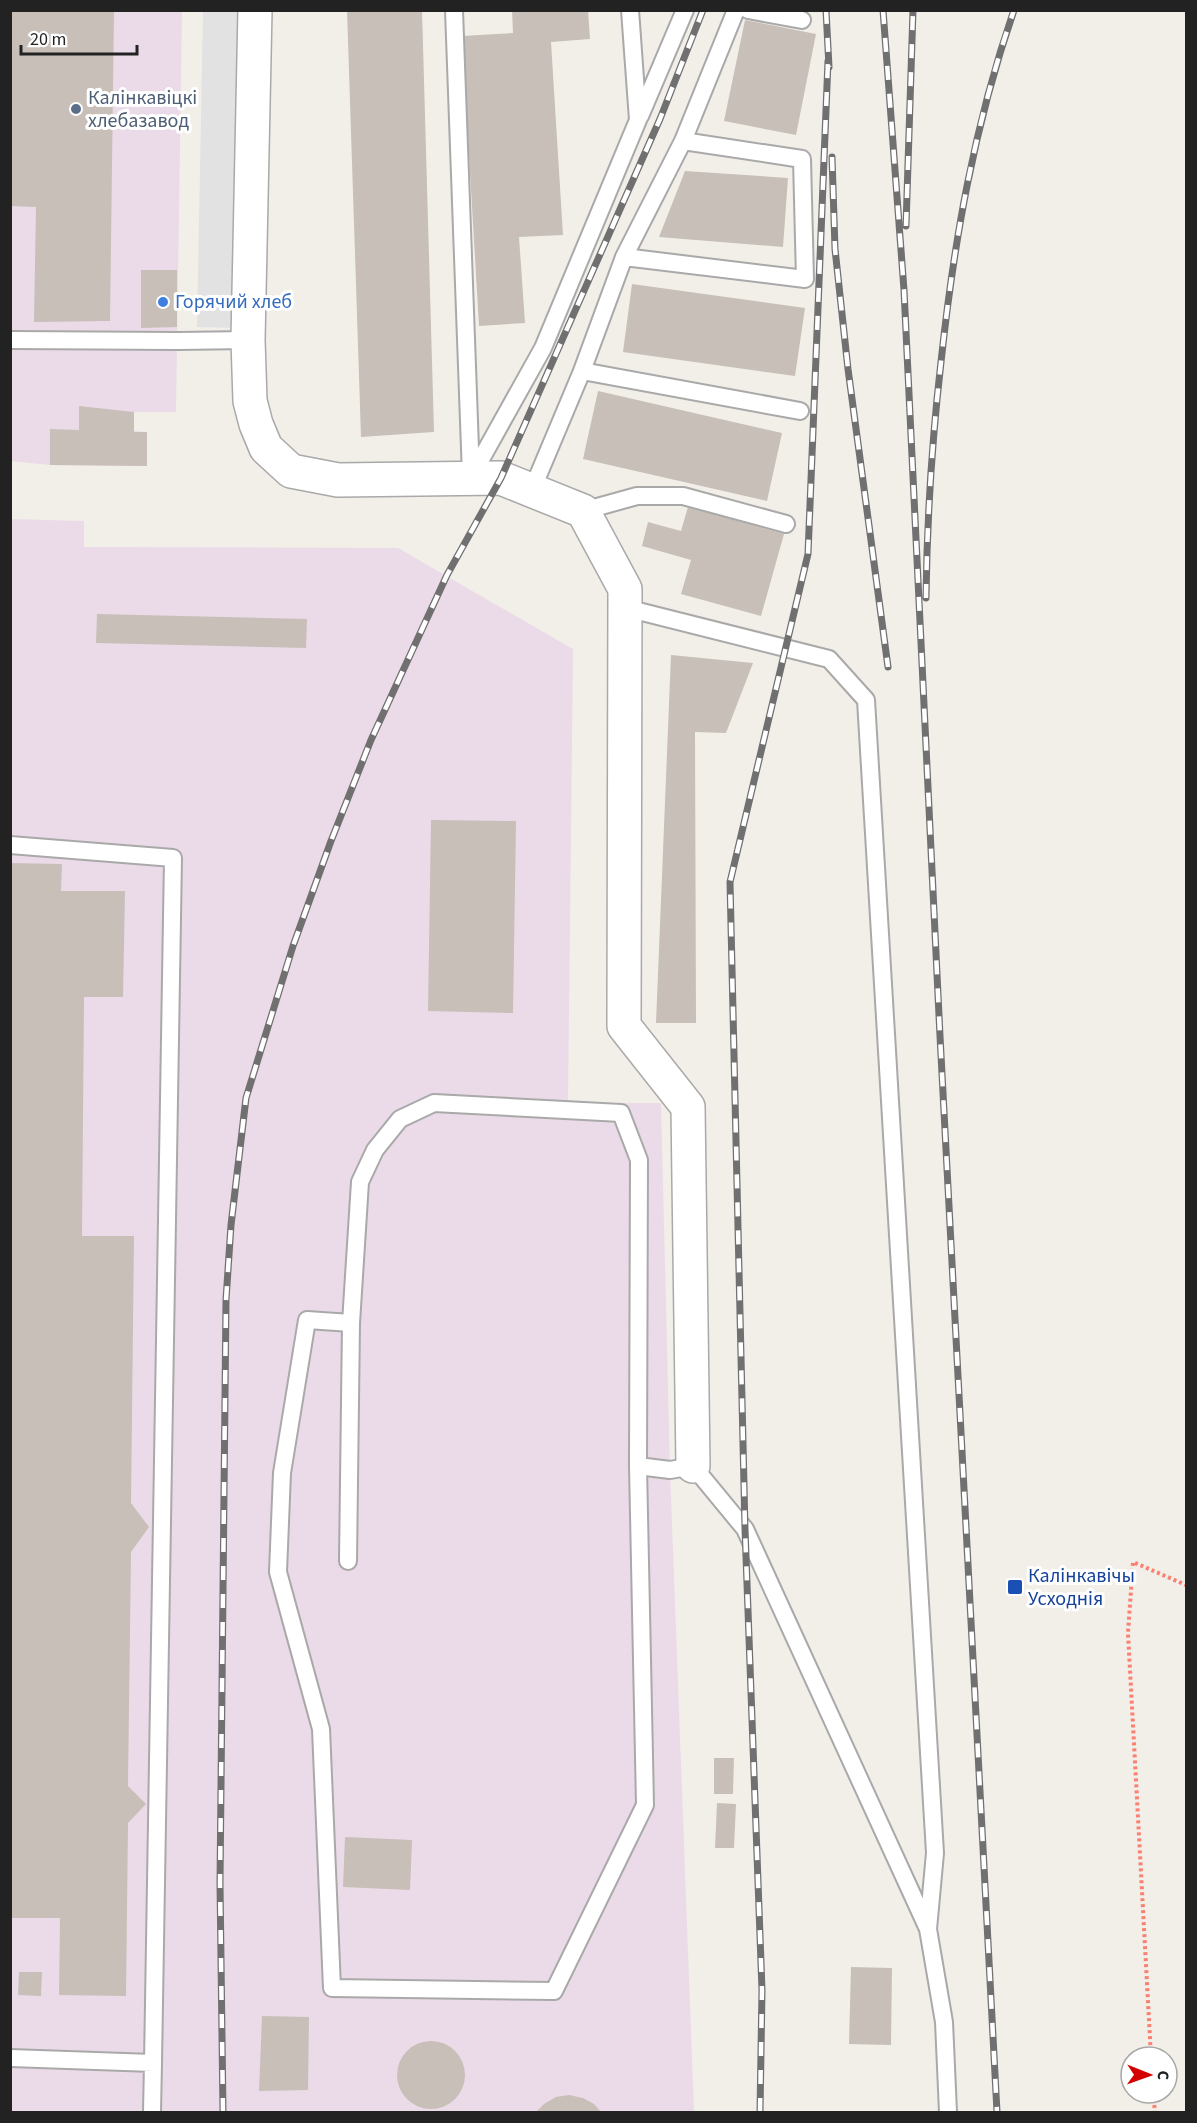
<svg xmlns="http://www.w3.org/2000/svg" width="1197" height="2123" viewBox="0 0 1197 2123" font-family="'Source Sans 3',sans-serif">
  <rect width="100%" height="100%" fill="#f2efe9"/>
  <path fill="#ebdbe8" d="M11 11H182L176 412H134V431L147 432V466L50 465 11 461Z
    M11 519 84 521V547L398 548 573 649 568 1100 590 1103H661L670 1470 694 2112H11Z"/>
  <path fill="#e2e2e2" d="M203 11H242L236 328 197 327Z"/>
  <path fill="#c7bfb8" d="M10 10H114L110 321 34 322 36 207 10 206Z
    M347 10H422L434 432 361 437Z
    M512 10H588L590 39 551 42 563 235 519 237 525 323 479 326 462 36 513 33Z
    M745 20 816 34 796 135 724 121Z
    M685 171 788 178 783 247 659 237Z
    M141 270H177V327L141 328Z
    M632 284 805 308 795 376 623 352Z
    M598 391 782 433 767 501 583 459Z
    M79 406 134 412V432H147V466L50 465V429L79 430Z
    M688 507 784 534 761 616 681 594 691 560 642 546 648 522 681 531Z
    M97 614 307 619 306 648 96 643Z
    M671 655 753 663 726 733 695 732 696 1023H656Z
    M431 820 516 821 513 1013 428 1011Z
    M10 863 62 864 61 891H125L123 997H84L82 1236H134L131 1503 149 1527 131 1552 128 1786 146 1804 128 1823 126 1996 59 1995 60 1918H10Z
    M714 1758H734L733 1794H714Z
    M717 1803 736 1804 734 1848H715Z
    M345 1837 412 1840 410 1890 343 1887Z
    M851 1967 892 1968 891 2045 849 2044Z
    M19 1972H42L41 1996 18 1995Z
    M262 2016 309 2017 308 2090 259 2091Z
    M397 2075a34 34 0 1 1 68 0a34 34 0 1 1-68 0Z
    M569 2095 583 2098 594 2104 601 2112H536L544 2104 556 2097Z"/>
  <g fill="none" stroke-linecap="round" stroke-linejoin="round">
    <g stroke="#a9a9a9" stroke-width="20">
      <path id="service" d="M454 10 471 476
        M748 10 802 20
        M640 116 685 10
        M683 141 736 10
        M10 340 178 341 248 340
        M582 371 624 257 805 279 802 159 683 141 624 257
        M471 477 543 348 638 120 630 10
        M532 490 582 371 800 411
        M583 511 637 496H683L786 524
        M626 608 829 659 866 700 935 1853 928 1929
        M10 845 173 858 153 2063 10 2058
        M351 1323 360 1182 375 1150 400 1119 434 1103 621 1113 639 1160 638 1466
        M348 1561 351 1323 307 1320 282 1473 278 1572 321 1729 332 1988 554 1991 645 1805 638 1466 670 1470 693 1466 745 1529 928 1929 944 2022 948 2112
        M152 2112 153 2063"/>
    </g>
    <g stroke="#a9a9a9" stroke-width="36">
      <path id="minor" d="M255 10 248 340 250 401 256 424 266 448 291 471 338 480 501 478 583 511 625 589 624 1026 688 1107 693 1466"/>
    </g>
    <path stroke="#fa8072" stroke-width="4" stroke-dasharray="3 3" stroke-linecap="butt" d="M1151 2057 1128 1633 1133 1562 1186 1585
      M1153 2093 1155 2112"/>
    <use href="#service" stroke="#fff" stroke-width="16"/>
    <use href="#minor" stroke="#fff" stroke-width="33"/>
    <g stroke="#707070" stroke-width="7">
      <path id="rail" d="M826 10 829 67
        M883 10 904 290 940 1036 997 2112
        M832 157 835 249 848 369 888 667
        M906 226 913 10
        M926 598C927 520 932 440 941 362 954 241 974 126 1014 10
        M223 2112 220 1883 226 1300 231 1225 246 1098 293 946 331 841 371 740 447 575 501 478 660 119 703 10
        M760 2112 762 1990 745 1529 730 882 808 554 828 61"/>
    </g>
    <use href="#rail" stroke="#fff" stroke-width="4.5" stroke-dasharray="14" stroke-linecap="butt"/>
  </g>
  <circle fill="#5c6f8a" stroke="#fff" stroke-width="2" cx="76" cy="109" r="6"/>
  <circle fill="#3f7fe0" stroke="#fff" stroke-width="2" cx="163" cy="302" r="6"/>
  <rect fill="#1a4fb4" stroke="#fff" stroke-width="2" x="1007" y="1579" width="16" height="16" rx="3"/>
  <g text-anchor="middle" dominant-baseline="central" stroke-width="6" stroke-linejoin="round" paint-order="stroke">
    <g font-size="20" fill="#4e5e75" stroke="#fff" text-anchor="start">
      <text x="88" y="98">Калінкавіцкі<tspan x="88" dy="23">хлебазавод</tspan></text>
    </g>
    <g font-size="20" fill="#366cbe" stroke="#fff" text-anchor="start">
      <text x="175" y="302">Горячий хлеб</text>
    </g>
    <g font-size="20" fill="#164399" stroke="#fff" text-anchor="start">
      <text x="1028" y="1576">Калінкавічы<tspan x="1028" dy="23">Усходнія</tspan></text>
    </g>
  </g>
  <rect width="1197" height="2123" fill="none" stroke="#222222" stroke-width="24"/>
  <g transform="translate(1149 2075) rotate(91)"><circle r="28" fill="#ffffff" stroke="#a7a7a7" stroke-width="1.5"/>
  <path d="M0-4.5L10 22L0 15L-10 22Z" fill="#d40000"/>
  <text y="-9" font-size="16" font-weight="bold" text-anchor="middle" fill="#222222">С</text>
  </g>
  <path d="M21 45v9h116v-9" fill="none" stroke="#222222" stroke-width="3"/>
  <text x="30" y="45" font-size="18" fill="#222222" stroke="#ffffff" stroke-width="4.5" paint-order="stroke">20 m</text>
</svg>
